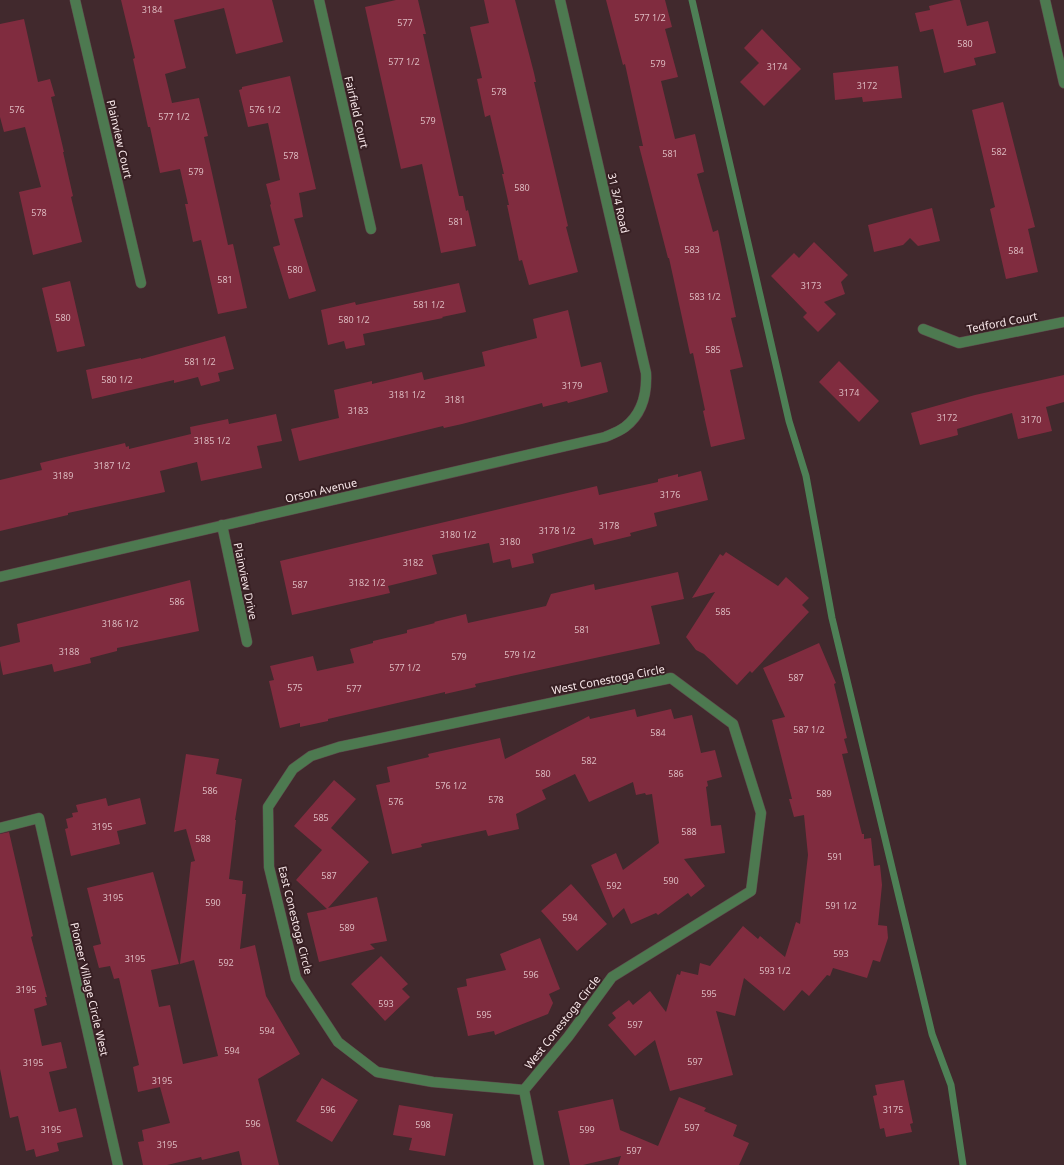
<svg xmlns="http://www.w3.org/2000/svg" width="1064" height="1165" viewBox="0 0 1064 1165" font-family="'Noto Sans',sans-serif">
  <rect width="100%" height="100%" fill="#41292d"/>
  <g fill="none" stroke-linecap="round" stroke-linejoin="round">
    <path stroke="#4e8056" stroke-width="7" d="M692 0 789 421 806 476 832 618 932 1034 951 1085 963 1165"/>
  </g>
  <path fill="#802c3f" d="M121 0H272L283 42 236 54 224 8 174 20 186 68 165 74 172 103 199 98 208 136 204 137 228 245 233 244 247 308 218 314 201 240 193 242 185 204H188L180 169 160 173 150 127H148L133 59 135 58Z
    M396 0H418L426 34H423L459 196H463L466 211 468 210 476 246 441 253 422 164 401 169 365 7Z
    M484 0H515L534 73 536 82H534L568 226 566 227 578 272 529 285 522 260 519 261 507 205H509L502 174H504L490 115 485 117 477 79 482 78 470 27 489 23Z
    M606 0H665L672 27 665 29 678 77 661 81 675 139 695 134 704 172 697 174 713 232 718 230 736 317 731 318 743 367 730 370 745 439 711 447 703 411 705 410 693 353 690 354 669 258H668L639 146H643L625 64 623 65Z
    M954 0H960L967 26 988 21 996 53 974 58 976 65 944 73 933 29 920 32 915 13 930 10 929 6Z
    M24 19 38 82 50 79 55 96 51 97 64 152H63L73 196 71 197 82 242 33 255 19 192 41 187 25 127 4 132 0 117V24Z
    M762 29 801 69 764 106 740 82 759 63 744 48Z
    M898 66 902 98 863 102 862 97 835 100 833 73Z
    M290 76 316 189 299 193 303 217 294 219 316 291 289 299 273 247 280 245 270 205 271 204 266 184 280 180 268 123 248 127 239 90 242 89V87Z
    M1003 102 1035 227 1028 229 1038 272 1006 279 990 209 995 207 972 110Z
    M932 208 940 241 918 246 910 238 903 245 874 252 868 225Z
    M814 242 848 275 841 282 845 294 824 302 836 314 818 332 803 317 807 313 771 276 794 253 799 258Z
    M70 281 85 346 57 352 42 288Z
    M459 283 466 312 442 317 443 318 363 334 365 345 346 349 344 341 328 345 321 310 355 302 356 305Z
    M568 310 581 367 601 362 608 392 568 403 567 401 543 407 542 403 462 424 444 428 443 426 299 461 291 429 339 418 334 390 372 381V384L422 372 424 380 485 366 482 352 537 338 533 319Z
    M225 336 234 369 218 373 220 381 201 386 198 377 174 383V380L92 399 86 370 141 358V359Z
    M839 361 879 401 859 422 819 382Z
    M1064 375V402L1046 407 1052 431 1018 439 1012 413 957 429 958 435 920 445 911 413 975 395Z
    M276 414 282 441 257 446 262 468 201 481 197 462 160 471 165 492 68 513V515L0 531V480L42 470 40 463 125 443 126 447 129 446V449L191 434 190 427 228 419 229 424Z
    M701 471 708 500 654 513 657 526 630 533 631 536 594 545 592 538 532 554 534 563 512 568 510 559 493 563 489 543 432 555 437 574 388 586 390 593 292 615 280 561 597 486 599 495 658 482V479L678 474V477Z
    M726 552 778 586 786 577 809 598 802 605 809 612 752 673 750 671 737 685 704 654 696 650 686 637 715 592 692 598 720 554 723 556Z
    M678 572 684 599 651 606 660 644 475 684 476 687 445 694V692L328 719V721L300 727V723L280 728 269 681 274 680 270 666 313 656 317 671 354 663 350 649 373 643V641L407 633V630L435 623 434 622 466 614 468 623 546 606 551 594 594 584 595 590Z
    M190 580 199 631 117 648V651L90 658 91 663 54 672 52 664 3 675 0 660V647L20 642 17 624Z
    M819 643 836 683 834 684 847 738 844 739 848 753 842 754 862 834H864V839L871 838 874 866 880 865 882 885 878 925 887 926 888 938 880 962 873 960 867 978 833 968 830 976 827 975 809 996 802 990 784 1011 744 978 735 1016 716 1011 733 1075 670 1091 655 1040 635 1056 608 1025 616 1018 612 1013 629 1000 633 1005 650 991 666 1012 677 974 680 975 681 971 698 975 700 963 710 966 743 926 758 939 760 936 785 957 796 922 800 924 808 855 804 815 794 817 789 799H792L772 720 785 717 763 668Z
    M635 709 637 717 671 709 674 719 692 715 701 753 715 750 722 777 707 781 708 786 706 787 711 826 721 825 725 853 684 859 705 886 691 897 688 893 658 915 656 913 631 924 624 908 613 918 591 865 616 853 623 870 659 843 652 794 646 795 645 793 636 795 633 782 589 802 575 774 542 790 546 799 516 814 519 829 488 836 486 830 421 844 422 847 392 854 376 785 390 782 387 767 429 757 428 754 500 738 505 759 589 716 590 719Z
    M186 754 219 759 216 774 242 779 235 820H236L229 879 243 881 242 894H246L240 949 255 945 266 996 300 1054 258 1079 279 1165H242L239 1151 202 1160 201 1157 167 1165H143L138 1142 144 1141 142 1130 170 1123 160 1087 138 1092 133 1067 139 1065 119 978 114 979 110 966 99 968 93 946 101 944 87 888 153 872 179 964 151 970 159 1007 170 1005 183 1064 218 1056 194 960 180 964 191 862 195 861 186 829 174 832Z
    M334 780 356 799 331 828 369 862 328 908 377 897 387 941 370 944 375 949 319 962 307 913 327 909 296 880 322 850 294 826Z
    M106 798 108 806 140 798 146 824 117 831 120 844 71 856 65 829 68 828 66 819 73 817 72 813 78 812 76 805Z
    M9 832 33 936 31 937 47 997H45L47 1005 34 1009 42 1046 61 1042 67 1068 49 1072 59 1112 76 1108 83 1137 57 1143 59 1151 36 1157 34 1149 26 1151 18 1116 10 1118 0 1069V834Z
    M571 884 607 924 577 951 541 911Z
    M540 938 560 989 549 994 553 1003 548 1014 495 1035 494 1031 468 1036 457 988 467 986 466 979 506 970 500 954Z
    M381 956 408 984 402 989 410 997 385 1021 351 984Z
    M322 1078 358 1100 332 1142 296 1121Z
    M904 1080 913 1123 910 1124 912 1132 886 1137 884 1128 880 1129 873 1096 877 1095 875 1085Z
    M679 1097 706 1108 704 1111 737 1125 733 1136 749 1143 739 1165H618L621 1156 583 1165H570L558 1111 613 1099 620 1130 658 1146Z
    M399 1105 453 1114 445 1156 409 1150 412 1138 393 1135Z"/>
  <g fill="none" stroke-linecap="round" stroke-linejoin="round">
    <g stroke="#5e484b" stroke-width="11">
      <path id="street" d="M75 0 141 283
        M319 0 371 229
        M1045 0 1064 83
        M923 329 959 343 1064 322
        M222 525 247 642
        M0 577 605 437C612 434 620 431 625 427 642 414 647 393 646 373L560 0
        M671 678 733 724 761 813 751 891 612 977 568 1037 524 1090 433 1082 377 1072 338 1042 296 978 269 867 268 807 293 769 311 756 339 747Z
        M0 828 39 818 118 1165
        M524 1090 539 1165"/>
    </g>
    <use href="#street" stroke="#4d7950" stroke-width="10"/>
  </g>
  <g text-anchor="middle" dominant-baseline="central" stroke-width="4" stroke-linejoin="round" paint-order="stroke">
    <g font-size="9" fill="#dbb9bf">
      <text x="152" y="9">3184</text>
      <text x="650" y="17">577 1/2</text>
      <text x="405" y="22">577</text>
      <text x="965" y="43">580</text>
      <text x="404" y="61">577 1/2</text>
      <text x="658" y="63">579</text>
      <text x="777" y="66">3174</text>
      <text x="867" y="85">3172</text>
      <text x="499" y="91">578</text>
      <text x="17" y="109">576</text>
      <text x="265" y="109">576 1/2</text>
      <text x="174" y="116">577 1/2</text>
      <text x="428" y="120">579</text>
      <text x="999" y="151">582</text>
      <text x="670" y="153">581</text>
      <text x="291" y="155">578</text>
      <text x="196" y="171">579</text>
      <text x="522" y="187">580</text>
      <text x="39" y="212">578</text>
      <text x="456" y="221">581</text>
      <text x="692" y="249">583</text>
      <text x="1016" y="250">584</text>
      <text x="295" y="269">580</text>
      <text x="225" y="279">581</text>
      <text x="811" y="285">3173</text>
      <text x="705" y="296">583 1/2</text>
      <text x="429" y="304">581 1/2</text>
      <text x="63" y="317">580</text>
      <text x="354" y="319">580 1/2</text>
      <text x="713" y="349">585</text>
      <text x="200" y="361">581 1/2</text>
      <text x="117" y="379">580 1/2</text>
      <text x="572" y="385">3179</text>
      <text x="849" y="392">3174</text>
      <text x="407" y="394">3181 1/2</text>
      <text x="455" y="399">3181</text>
      <text x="358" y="410">3183</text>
      <text x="947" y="417">3172</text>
      <text x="1031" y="419">3170</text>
      <text x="212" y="440">3185 1/2</text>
      <text x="112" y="465">3187 1/2</text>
      <text x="63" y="475">3189</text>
      <text x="670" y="494">3176</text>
      <text x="609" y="525">3178</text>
      <text x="557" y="530">3178 1/2</text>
      <text x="458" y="534">3180 1/2</text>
      <text x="510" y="541">3180</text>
      <text x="413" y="562">3182</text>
      <text x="367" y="582">3182 1/2</text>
      <text x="300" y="584">587</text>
      <text x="177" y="601">586</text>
      <text x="723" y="611">585</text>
      <text x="120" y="623">3186 1/2</text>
      <text x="582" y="629">581</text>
      <text x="69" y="651">3188</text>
      <text x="520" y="654">579 1/2</text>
      <text x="459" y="656">579</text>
      <text x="405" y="667">577 1/2</text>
      <text x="796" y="677">587</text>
      <text x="295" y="687">575</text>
      <text x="354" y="688">577</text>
      <text x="809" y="729">587 1/2</text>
      <text x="658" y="732">584</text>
      <text x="589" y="760">582</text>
      <text x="543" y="773">580</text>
      <text x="676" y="773">586</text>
      <text x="451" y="785">576 1/2</text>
      <text x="210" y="790">586</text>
      <text x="824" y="793">589</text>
      <text x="496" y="799">578</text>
      <text x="396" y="801">576</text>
      <text x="321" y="817">585</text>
      <text x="102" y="826">3195</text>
      <text x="689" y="831">588</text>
      <text x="203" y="838">588</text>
      <text x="835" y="856">591</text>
      <text x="329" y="875">587</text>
      <text x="671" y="880">590</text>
      <text x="614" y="885">592</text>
      <text x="113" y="897">3195</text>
      <text x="213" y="902">590</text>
      <text x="841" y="905">591 1/2</text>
      <text x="570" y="917">594</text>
      <text x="347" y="927">589</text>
      <text x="841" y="953">593</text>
      <text x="135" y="958">3195</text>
      <text x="226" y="962">592</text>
      <text x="775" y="970">593 1/2</text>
      <text x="531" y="974">596</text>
      <text x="26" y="989">3195</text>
      <text x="709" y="993">595</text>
      <text x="386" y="1003">593</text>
      <text x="484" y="1014">595</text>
      <text x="635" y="1024">597</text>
      <text x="267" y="1030">594</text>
      <text x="232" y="1050">594</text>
      <text x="695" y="1061">597</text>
      <text x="33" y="1062">3195</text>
      <text x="162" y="1080">3195</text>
      <text x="328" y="1109">596</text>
      <text x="893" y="1109">3175</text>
      <text x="253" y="1123">596</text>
      <text x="423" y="1124">598</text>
      <text x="692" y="1127">597</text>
      <text x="51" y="1129">3195</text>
      <text x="587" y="1129">599</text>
      <text x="167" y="1144">3195</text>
      <text x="634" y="1150">597</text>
    </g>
    <g font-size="11" fill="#f9e8ea" stroke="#371f23">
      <text transform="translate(357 112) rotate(77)">Fairfield Court</text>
      <text transform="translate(120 139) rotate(77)">Plainview Court</text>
      <text transform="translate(619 203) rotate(77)">31 3/4 Road</text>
      <text transform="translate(1002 322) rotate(-11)">Tedford Court</text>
      <text transform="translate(321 490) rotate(-13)">Orson Avenue</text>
      <text transform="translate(246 581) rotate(78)">Plainview Drive</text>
      <text transform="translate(608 679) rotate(-11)">West Conestoga Circle</text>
      <text transform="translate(296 920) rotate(76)">East Conestoga Circle</text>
      <text transform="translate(90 989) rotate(77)">Pioneer Village Circle West</text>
      <text transform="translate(562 1022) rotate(-52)">West Conestoga Circle</text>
    </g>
  </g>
</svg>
